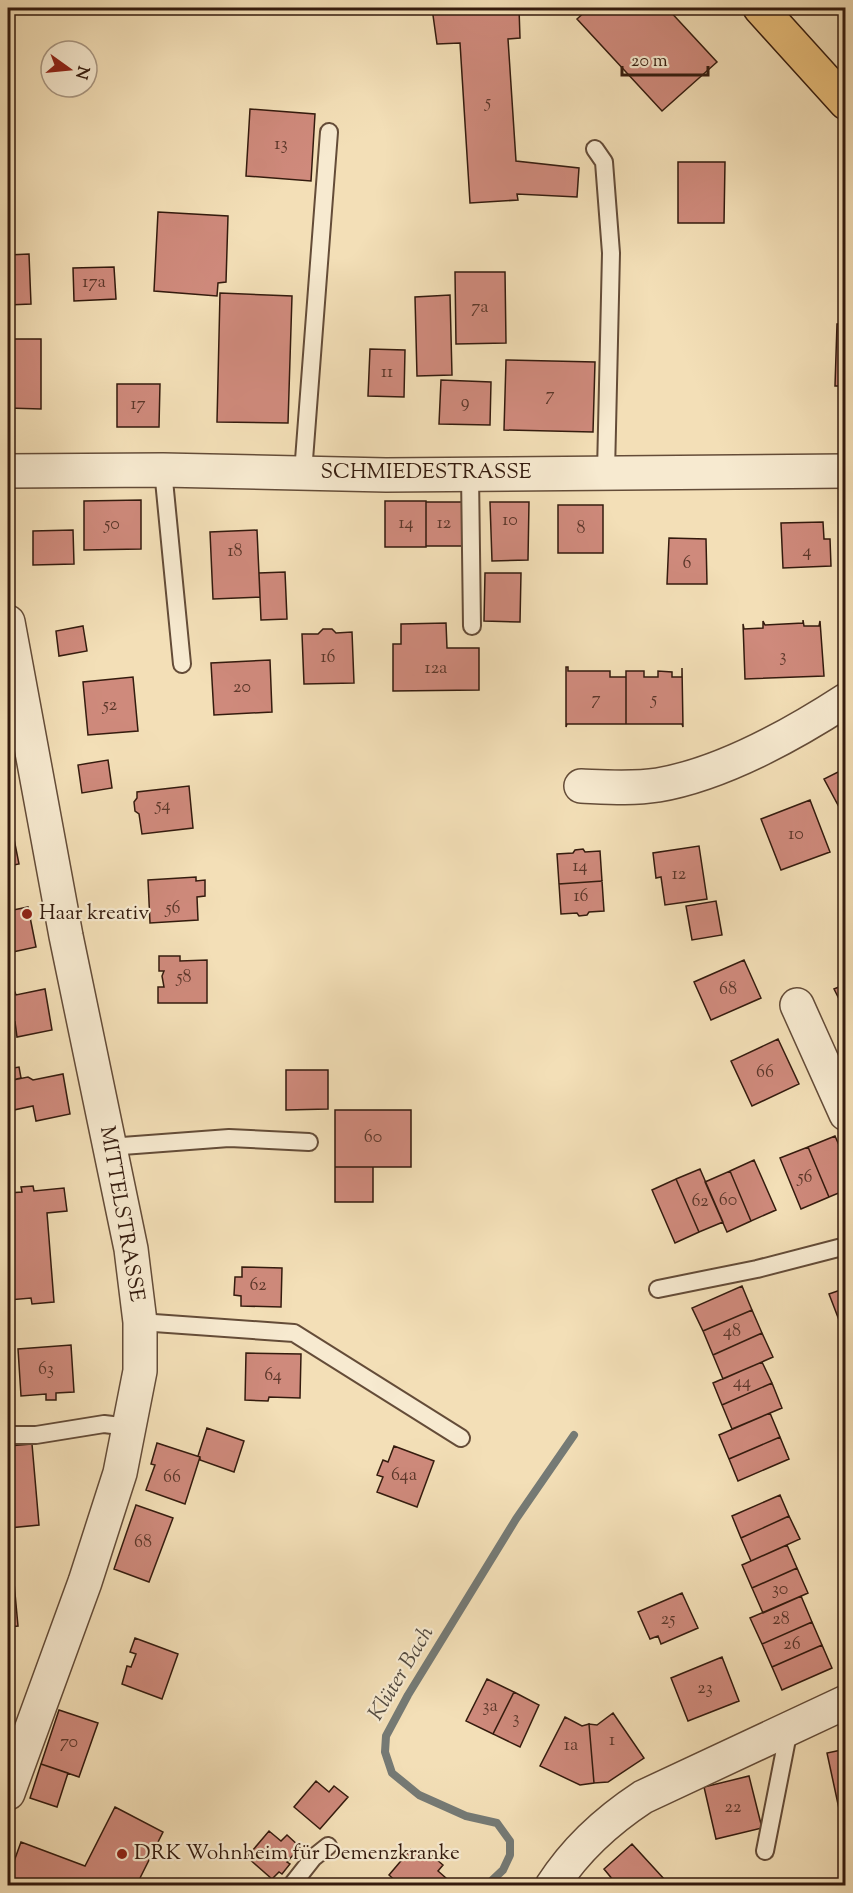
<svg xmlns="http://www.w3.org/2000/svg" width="853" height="1893" viewBox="0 0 853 1893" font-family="'Sorts Mill Goudy',serif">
  <rect width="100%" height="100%" fill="#f3dfb7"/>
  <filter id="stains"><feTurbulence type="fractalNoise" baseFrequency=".00333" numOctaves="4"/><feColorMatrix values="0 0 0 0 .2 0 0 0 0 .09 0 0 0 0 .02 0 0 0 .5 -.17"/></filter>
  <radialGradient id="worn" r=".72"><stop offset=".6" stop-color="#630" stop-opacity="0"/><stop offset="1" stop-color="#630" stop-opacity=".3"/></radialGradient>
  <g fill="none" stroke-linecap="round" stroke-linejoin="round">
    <path stroke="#757a75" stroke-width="8" d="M486 1886 503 1870 510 1855V1841L497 1823 466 1816 419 1795 392 1773 385 1752 386 1736 408 1695 516 1519 574 1435"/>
  </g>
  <path fill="#cf8a7c" stroke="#341b0e" stroke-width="1.5" d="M432 8H470V10L519 8 520 38 508 39 516 161 579 168 577 197 517 194 518 200 470 203 460 43 437 44Z
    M586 8H667L717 62 662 111 577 19 588 9Z
    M250 109 315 114 311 181 246 176Z
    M678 162H725L724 223H678Z
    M158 212 228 216 226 282 218 283 217 296 154 291Z
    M29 254 31 304 8 305V255Z
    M114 267 116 299 74 301 73 268Z
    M455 272H505L506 343 456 344Z
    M220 293 292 296 288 423 217 422Z
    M450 295 452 375 417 376 415 297Z
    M837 324H846V386H835Z
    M8 339H41V409L8 408Z
    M370 349 405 350 404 397 368 396Z
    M506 360 595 362 593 432 504 430Z
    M441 380 491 382 490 425 439 424Z
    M117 384H160L159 427H117Z
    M141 500V549L84 550V501Z
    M385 501H426V547H385Z
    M426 502H462V546H426Z
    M490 502H529L528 560 492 561Z
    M558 505H603V553H558Z
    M823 522 824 539H830L831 566 783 568 781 523Z
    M73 530 74 564 33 565V531Z
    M257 530 260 597 213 599 210 532Z
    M669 538 706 539 707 584H667Z
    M285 572 287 619 261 620 259 573Z
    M485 573H521L520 622 484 621Z
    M803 620 804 626H819L820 621 824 676 745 679 743 624 744 629 763 628V621L765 625 803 623Z
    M446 623 447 648H479V690L393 691V644H401V624Z
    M83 626 87 651 59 656 56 631Z
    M323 629H332L336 633 352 632 354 683 304 684 302 634H318Z
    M270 660 272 712 214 715 211 663Z
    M566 667H568V671H610V677H626V724H567L566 727Z
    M682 668 683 727 682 724H626V671H644V677H658V671L672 672V677H682Z
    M133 677 138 731 88 735 83 682Z
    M108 760 112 788 82 793 78 765Z
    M846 768V820L824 779Z
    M189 786 193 828 142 834 139 814 135 811 134 802 137 798V792Z
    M810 800 830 852 781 870 761 819Z
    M8 824H11L19 864 8 866Z
    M699 846 707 899 665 905 661 877 656 878 653 853Z
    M583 849 585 852 600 851 602 881 559 884 557 854 573 853 575 850Z
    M196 877V881L205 880V896L197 897 198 920 150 923 148 880Z
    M602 881 604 911 589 912 587 915 579 916 577 913 561 914 559 884Z
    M716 901 722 935 692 940 686 906Z
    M28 907 36 947 8 953V911Z
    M159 956H180V961L207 960V1003H158V987H164L162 976 164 971H159Z
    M744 960 761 998 711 1020 694 982Z
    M846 984V1013L834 989Z
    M45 989 52 1030 17 1037 15 1022 8 1024V993L15 992 16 995Z
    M778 1039 799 1084 752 1106 731 1061Z
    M19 1067 21 1078 8 1081V1069Z
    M286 1070H328V1109L286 1110Z
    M63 1074 70 1114 36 1121 33 1106 9 1111 8 1081 28 1077 33 1080Z
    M335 1110H411V1167H335Z
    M835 1136 846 1161V1190L829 1197 808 1147Z
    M808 1147 829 1197 801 1209 780 1158Z
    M754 1160 776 1210 751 1221 730 1171Z
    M335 1167H373V1202H335Z
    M700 1169 723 1222 699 1232 676 1179Z
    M730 1171 751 1221 727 1232 705 1182Z
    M676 1179 699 1232 675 1243 652 1190Z
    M33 1186 34 1191 64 1188 67 1211 47 1213 54 1302 32 1304 31 1298 9 1300 8 1277V1193L22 1192 21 1187Z
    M242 1267 282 1268 281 1307 241 1306V1296L234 1295 235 1277H242Z
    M742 1286 752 1310 703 1331 692 1308Z
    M846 1288V1317L839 1320 829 1294Z
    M752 1310 762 1333 713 1355 703 1331Z
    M762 1333 773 1357 723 1379 713 1355Z
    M71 1345 74 1392 56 1393V1400H46V1394L21 1396 18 1349Z
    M246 1353 301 1354 300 1398 269 1397 268 1401 245 1400Z
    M762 1362 772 1383 722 1405 713 1383Z
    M772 1383 782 1408 732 1429 722 1405Z
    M770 1413 780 1437 729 1459 719 1435Z
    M207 1428 244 1441 234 1472 200 1460V1457L198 1456Z
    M780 1437 789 1459 738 1481 729 1459Z
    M157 1443 200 1457 185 1504 146 1490 155 1465 151 1464Z
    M32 1444 39 1525 9 1528 18 1626 8 1627V1446Z
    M394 1446 434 1461 417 1507 377 1492 383 1477 377 1475 383 1460 388 1462Z
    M780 1495 789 1516 741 1538 732 1516Z
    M136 1505 173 1518 149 1582 114 1569Z
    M789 1516 800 1539 751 1561 741 1538Z
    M787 1545 797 1568 752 1588 742 1565Z
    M797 1568 808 1593 763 1613 752 1588Z
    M682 1593 698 1628 661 1644 658 1636 650 1639 638 1612Z
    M801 1596 812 1622 762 1644 750 1618Z
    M812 1622 822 1645 772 1667 762 1644Z
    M135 1638 178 1654 162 1699 122 1684 127 1666 131 1667 136 1654 130 1652Z
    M822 1645 832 1668 782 1690 772 1667Z
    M722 1657 739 1701 688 1721 671 1678Z
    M487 1679 514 1692 493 1734 466 1721Z
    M514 1692 539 1705 520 1747 493 1734Z
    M59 1710 98 1723 79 1777 41 1764Z
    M613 1713 644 1758 608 1782 594 1783 589 1724 597 1725Z
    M565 1717 582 1726 589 1724 594 1783 580 1785 540 1766Z
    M846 1749V1817L841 1818 827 1753Z
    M41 1764 68 1773 57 1807 30 1798Z
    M749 1776 762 1828 716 1839 704 1787Z
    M316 1781 329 1792 334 1786 348 1797 320 1829 294 1807Z
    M115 1807 163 1832 136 1886H8V1878L21 1842 85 1866Z
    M269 1831 281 1841 287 1835 300 1847 287 1862 290 1864 282 1874 279 1872 272 1879 247 1857Z
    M632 1844 665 1880 659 1886H618L604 1869Z
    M411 1849 424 1859 429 1853 443 1865 438 1871 446 1878 439 1886H401L389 1875Z"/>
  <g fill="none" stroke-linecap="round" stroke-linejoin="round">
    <g stroke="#644c38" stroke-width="20">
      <path id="service" d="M595 149 604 162 611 253 606 472
        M163 470 182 664
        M303 473 329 132
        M470 474 472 626
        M109 1147 229 1138 309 1142
        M658 1289 757 1269 846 1246
        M140 1322 294 1333 461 1438
        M8 1435H36L104 1424 129 1427
        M765 1851 789 1729
        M291 1886 313 1858 328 1846"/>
    </g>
    <g stroke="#644c38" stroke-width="36">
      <path id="minor" d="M8 471 163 470 386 475 846 471
        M8 622 66 936 131 1249 140 1322V1371L120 1473 85 1582 8 1793
        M581 786C606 787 633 789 658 785 722 774 792 735 846 700
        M797 1005 846 1114
        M552 1886C575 1850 608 1820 643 1797L846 1702"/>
    </g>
    <g stroke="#341b0e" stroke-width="36">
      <path id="primary" d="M760 8 846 103"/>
    </g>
    <use href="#service" stroke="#f7ead0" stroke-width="16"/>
    <use href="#minor" stroke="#f7ead0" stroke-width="33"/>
    <use href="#primary" stroke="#eac07c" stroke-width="33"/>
  </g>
  <g fill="#8f2418" stroke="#f7ead0" stroke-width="2">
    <circle cx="27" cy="914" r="6"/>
    <circle cx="122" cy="1854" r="6"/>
  </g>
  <g text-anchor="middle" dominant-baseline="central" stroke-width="4.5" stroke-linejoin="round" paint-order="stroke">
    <g font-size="18" fill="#5b372a">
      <text x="488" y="103">5</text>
      <text x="281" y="145">13</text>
      <text x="94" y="283">17a</text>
      <text x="480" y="308">7a</text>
      <text x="387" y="373">11</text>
      <text x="550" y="396">7</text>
      <text x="465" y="403">9</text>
      <text x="138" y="405">17</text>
      <text x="510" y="521">10</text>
      <text x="406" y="524">14</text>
      <text x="444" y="524">12</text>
      <text x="112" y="525">50</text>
      <text x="581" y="529">8</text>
      <text x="235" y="552">18</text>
      <text x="807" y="552">4</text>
      <text x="687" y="564">6</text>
      <text x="783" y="657">3</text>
      <text x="328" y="658">16</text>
      <text x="436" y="669">12a</text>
      <text x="242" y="688">20</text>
      <text x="596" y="700">7</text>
      <text x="654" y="700">5</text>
      <text x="110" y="706">52</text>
      <text x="163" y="806">54</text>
      <text x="796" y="835">10</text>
      <text x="580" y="867">14</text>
      <text x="679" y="875">12</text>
      <text x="581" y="897">16</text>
      <text x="173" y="909">56</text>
      <text x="184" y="978">58</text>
      <text x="728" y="990">68</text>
      <text x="765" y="1073">66</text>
      <text x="373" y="1138">60</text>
      <text x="805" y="1178">56</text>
      <text x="728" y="1201">60</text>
      <text x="700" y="1202">62</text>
      <text x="258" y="1286">62</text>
      <text x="732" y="1332">48</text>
      <text x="46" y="1370">63</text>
      <text x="273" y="1376">64</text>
      <text x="742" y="1383">44</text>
      <text x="404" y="1476">64a</text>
      <text x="172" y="1478">66</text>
      <text x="143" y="1543">68</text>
      <text x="780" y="1590">30</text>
      <text x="668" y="1620">25</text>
      <text x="781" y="1620">28</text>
      <text x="792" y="1645">26</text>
      <text x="705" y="1689">23</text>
      <text x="490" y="1707">3a</text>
      <text x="516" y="1719">3</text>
      <text x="612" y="1741">1</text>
      <text x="69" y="1743">70</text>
      <text x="571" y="1746">1a</text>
      <text x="733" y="1808">22</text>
    </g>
    <g font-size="21" fill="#341b0e" stroke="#f7ead0">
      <text x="426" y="473">SCHMIEDESTRASSE</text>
      <text transform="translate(121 1214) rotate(80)">MITTELSTRASSE</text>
    </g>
    <g font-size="21" fill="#341b0e" stroke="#f7ead0" text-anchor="start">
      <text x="39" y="914">Haar kreativ</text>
      <text x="134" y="1854">DRK Wohnheim für Demenzkranke</text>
    </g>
    <g font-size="22" font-style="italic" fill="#544b41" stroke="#f7ead0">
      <text transform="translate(402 1674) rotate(-59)">Klüter Bach</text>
    </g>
  </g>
  <rect width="853" height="1893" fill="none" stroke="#f3dfb7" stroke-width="30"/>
  <rect x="9" y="9" width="835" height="1875" fill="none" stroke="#341b0e" stroke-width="3"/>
  <rect x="15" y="15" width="823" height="1863" fill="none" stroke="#341b0e" stroke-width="1.5"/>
  <g transform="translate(69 69) rotate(105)"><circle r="28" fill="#f7ead0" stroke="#a99782" stroke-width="1.5"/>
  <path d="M0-4.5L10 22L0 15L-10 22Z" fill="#8f2418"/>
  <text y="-9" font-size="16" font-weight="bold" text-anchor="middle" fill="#341b0e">N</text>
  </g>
  <path d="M622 66v9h86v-9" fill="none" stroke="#341b0e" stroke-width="3"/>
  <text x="631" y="66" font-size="18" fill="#341b0e" stroke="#f7ead0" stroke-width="4.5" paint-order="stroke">20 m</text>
  <rect width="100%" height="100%" filter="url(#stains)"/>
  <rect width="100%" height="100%" fill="url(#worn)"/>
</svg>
